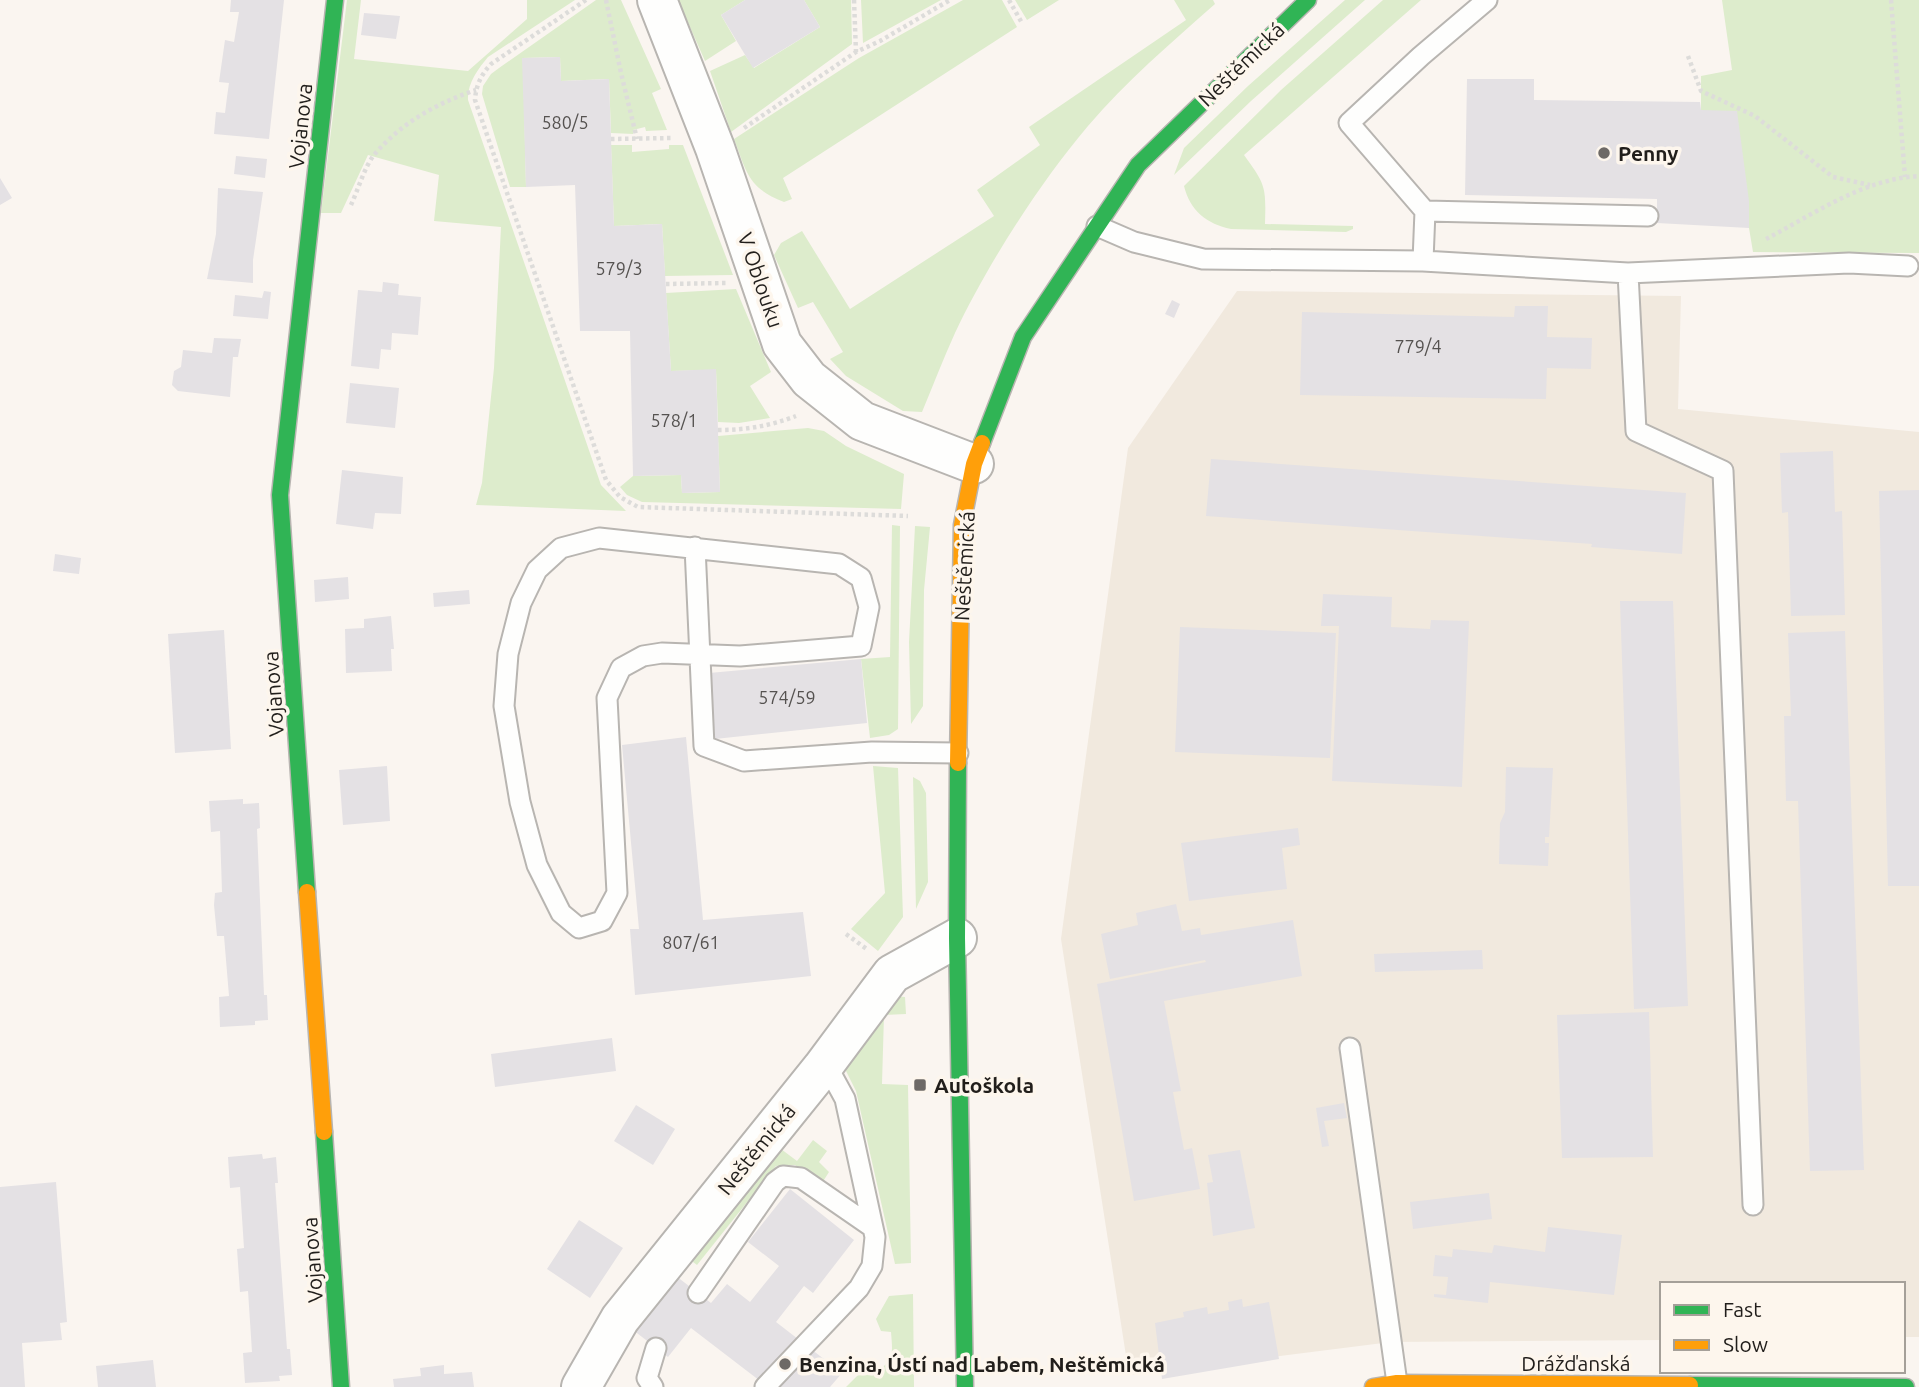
<svg xmlns="http://www.w3.org/2000/svg" width="1919" height="1387" viewBox="0 0 1919 1387" font-family="Ubuntu,sans-serif">
  <rect width="100%" height="100%" fill="#faf5f0"/>
  <path fill="#f1e9de" d="M1237 291 1681 296 1678 409 1919 432V1337H1903V1284H1662V1340L1391 1342 1129 1375 1061 939 1128 448Z"/>
  <path fill="#ddeccc" d="M347 0H361L354 59 468 71 527 19V0H575L488 57C478 69 467 84 468 100L601 485 626 511 476 505 482 483 494 368 501 227 434 221 439 175 368 155 341 213H321Z
    M596 0H621L661 89 652 93 667 130 646 131 645 127 633 130V134L611 133 609 79 561 81 560 57 523 58 526 187H510L482 94 483 86 491 74 499 68Z
    M678 0H745L721 15 736 41 705 61Z
    M804 0H851L852 44 731 132 710 71 745 55 754 68 820 27Z
    M861 0H941L863 43Z
    M963 0H1002L1017 27 783 178 792 199 784 202C748 188 747 173 734 139L859 58Z
    M1015 0H1059L1027 20Z
    M1174 0H1213L1215 4C1171 43 1126 81 1088 126 1039 184 987 265 955 333 943 359 933 386 922 412L903 411 846 376 830 359 843 352 813 302 798 308 774 255 781 243 802 231 850 309 994 216 977 190 1040 145 1029 127 1186 20Z
    M1345 0H1365L1251 101 1174 175 1184 148 1248 86Z
    M1383 0H1421L1244 155C1266 185 1266 187 1265 224L1353 226V229L1346 232 1231 229C1207 224 1190 211 1184 186L1281 90Z
    M1722 0H1919V253L1753 252 1749 228 1701 110V76L1732 70Z
    M611 145H632V152L669 149V145H683L733 275 665 276 662 224 614 226Z
    M736 289 771 372 750 386 770 418 739 423 718 422 716 370 671 371 666 293Z
    M808 428 824 431 846 446 904 474 901 509 642 502 627 495 620 487 633 476 681 475 682 493 720 492 718 436Z
    M892 525 900 526 898 729 889 735 870 738 861 659 890 657Z
    M915 526 930 527 924 590 923 706 911 724 909 642Z
    M873 766 898 768 903 917 878 951 851 929 885 893Z
    M913 777 920 781 926 793 928 882 916 909Z
    M893 996 905 997 906 1014 884 1015 882 1084 908 1085 911 1263 895 1264 856 1091 845 1069Z
    M813 1140 827 1151 819 1162 829 1172 822 1183 795 1165 776 1166 697 1265 689 1259 781 1149 797 1161Z
    M913 1294 914 1387H846L860 1373 870 1371 873 1375C894 1359 893 1357 891 1332L881 1331 876 1319 889 1296Z"/>
  <path fill="#e4e1e4" d="M231 0H284L269 139 214 134 216 112 225 113 227 97 229 83 219 82 225 40 234 42 239 12H230Z
    M745 0H804L820 27 753 68 721 15Z
    M364 13 400 16 396 39 361 35Z
    M560 57 561 81 609 79 614 226 662 224 671 371 716 369 720 492 682 493 681 475 633 476 630 331H580L575 185 526 187 522 58Z
    M1467 79H1534V100L1700 102 1701 110 1737 111 1749 201V228L1657 223V199L1465 195Z
    M236 156 267 159 265 178 234 174Z
    M0 178 12 198 0 205Z
    M218 188 263 192 253 260V283L207 279 216 234Z
    M383 282 399 284 398 295 421 297 418 335 392 333 391 350 381 349 379 369 351 366 358 290 382 292Z
    M264 291 271 292 268 319 233 316 235 295 262 298Z
    M1172 300 1180 304 1174 318 1165 314Z
    M1515 306H1548L1547 337 1592 338 1591 369 1547 368 1546 399 1300 395 1302 312 1514 317Z
    M214 338 241 339 238 357H233L230 397 178 391 172 385 174 371 181 367 183 350 212 353Z
    M350 383 399 388 395 428 346 423Z
    M1833 451 1835 512 1842 511 1845 615 1791 616 1788 512 1782 513 1780 453Z
    M1211 459 1686 493 1682 554 1591 547 1592 544 1206 516Z
    M342 470 403 477 401 514 375 513 373 529 336 524Z
    M1919 490V886H1888L1879 491Z
    M55 554 81 558 79 574 53 571Z
    M348 577 349 599 315 602 314 580Z
    M469 590 470 604 434 607 433 593Z
    M1323 594 1392 597 1391 627 1430 629 1431 620 1469 621 1462 787 1332 781 1339 626H1321Z
    M1620 601H1673L1688 1006 1634 1009Z
    M391 616 394 649H391L392 671 346 673 345 629 364 628V619Z
    M1180 627 1336 633 1330 758 1175 752Z
    M224 630 231 749 175 753 168 634Z
    M1845 631 1864 1170 1810 1171 1798 801H1786L1784 716H1791L1788 633Z
    M861 659 867 723 715 739 709 673Z
    M686 737 703 920 803 912 811 976 635 995 630 929H639L622 745Z
    M387 766 390 821 343 825 339 770Z
    M1506 767 1553 768 1549 837H1545V843H1549L1548 866 1499 864 1500 823 1505 812Z
    M243 799V804L259 803 260 828 257 829 264 995H267L268 1020 255 1021V1025L220 1027 219 997 229 996 224 936H217L214 905 215 893 222 892 220 831 211 832 209 801Z
    M1298 828 1300 845 1282 848 1287 889 1189 901 1181 843Z
    M1176 904 1182 931 1200 928 1201 935 1293 920 1302 976 1164 1001 1181 1091 1173 1092 1184 1150 1192 1148 1200 1189 1134 1201 1097 984 1206 962 1205 960 1110 979 1101 934 1138 925 1136 913Z
    M1482 950 1483 969 1375 972 1374 954Z
    M1649 1012 1653 1157 1562 1158 1557 1015Z
    M612 1038 616 1071 495 1087 491 1054Z
    M1344 1103 1347 1118 1324 1121 1329 1146 1322 1147 1316 1108Z
    M636 1105 675 1129 653 1165 614 1141Z
    M1240 1150 1255 1228 1213 1236 1207 1183 1213 1182 1208 1155Z
    M262 1154 263 1159 276 1157 278 1183H275L287 1349H290L292 1375 279 1376 280 1381 245 1383 243 1353 252 1352 248 1291 240 1292 237 1249 244 1248 240 1187 230 1188 228 1157Z
    M56 1182 67 1322 60 1323 62 1340 22 1343 25 1387H0V1187Z
    M790 1189 854 1240 813 1293 804 1286 776 1322 842 1373 830 1387H768L691 1328 668 1357 633 1330 676 1276 711 1303 727 1284 750 1302 779 1266 748 1242Z
    M1489 1193 1492 1219 1413 1229 1410 1202Z
    M579 1220 623 1248 590 1298 547 1269Z
    M1548 1227 1622 1235 1614 1295 1490 1282 1488 1303 1434 1297V1294L1446 1295 1448 1277 1433 1276 1435 1255 1452 1257 1453 1249 1492 1253 1494 1245 1545 1252Z
    M1242 1299 1243 1307 1269 1302 1279 1359 1162 1379 1155 1323 1184 1317 1183 1312 1207 1307 1208 1314 1229 1310 1228 1302Z
    M153 1360 156 1387H98L96 1366Z
    M444 1365V1374L472 1372 474 1387H394L393 1379 421 1376 420 1368Z"/>
  <g fill="none" stroke-linecap="round" stroke-linejoin="round">
    <g stroke="#b8b5b1" stroke-width="23">
      <path id="lane" d="M1425 211 1648 216
        M1097 226 1134 242 1203 259 1423 261 1628 273 1636 431 1723 471 1753 1205
        M1423 261 1425 211 1349 123 1421 56 1487 0
        M1628 273 1849 263 1908 266
        M599 538 839 564 861 578 869 607 861 646 740 656 662 653 643 656 621 668 607 698 617 893 602 921 579 928 561 913 537 865 520 802 504 706 508 654 521 603 537 570 561 548Z
        M695 547 704 746 744 761 872 752 958 753
        M1350 1048 1397 1383
        M698 1293 775 1182 783 1176 801 1178 872 1227
        M653 1387 647 1378 656 1348
        M765 1387 859 1288 872 1266 875 1237 845 1099 833 1077 822 1068"/>
    </g>
    <g stroke="#b8b5b1" stroke-width="42">
      <path id="street" d="M657 0 715 148 782 344 809 379 862 421 974 464
        M581 1387 620 1319 822 1068 892 974 957 938"/>
    </g>
    <g stroke="#b8b5b1" stroke-width="19">
      <path id="fast" d="M982 443 1023 337 1138 165 1308 0
        M958 763 957 938 965 1387
        M307 892 280 495 335 0
        M324 1132 341 1387
        M1690 1385 1906 1387"/>
    </g>
    <g stroke="#b8b5b1" stroke-width="19">
      <path id="slow" d="M958 763 962 525 974 464 982 443
        M307 892 324 1132
        M1373 1387 1397 1383 1690 1385"/>
    </g>
    <path stroke="#dddcda" stroke-width="4.5" stroke-dasharray="3.5 3.5" stroke-linecap="butt" d="M586 0 491 64C481 75 476 85 475 100L606 480 620 497 638 507 908 516
      M606 0 621 73 637 139
      M854 0 856 52
      M1009 0 1022 23
      M1891 0 1905 177
      M1688 56 1701 91 1755 116 1833 177 1870 185
      M744 128 856 52 880 41 950 0
      M611 139 672 138
      M351 205C358 190 364 168 374 155 401 123 437 103 476 90
      M1766 239C1814 214 1863 179 1919 176
      M666 284 726 283
      M718 430C746 430 770 426 796 416
      M846 934 868 950"/>
    <use href="#lane" stroke="#fefefd" stroke-width="19"/>
    <use href="#street" stroke="#fefefd" stroke-width="38"/>
    <use href="#fast" stroke="#30b455" stroke-width="16"/>
    <use href="#slow" stroke="#ff9f0a" stroke-width="16"/>
  </g>
  <g fill="#6d6966" stroke="#fdf6ed" stroke-width="2.5">
    <circle cx="1604" cy="153" r="7"/>
    <rect x="913" y="1078" width="14" height="14" rx="3.5"/>
    <circle cx="785" cy="1364" r="7"/>
  </g>
  <g text-anchor="middle" dominant-baseline="central" stroke-width="7" stroke-linejoin="round" paint-order="stroke">
    <g font-size="18" fill="#555250">
      <text x="565" y="122">580/5</text>
      <text x="619" y="268">579/3</text>
      <text x="1418" y="346">779/4</text>
      <text x="674" y="420">578/1</text>
      <text x="787" y="697">574/59</text>
      <text x="691" y="942">807/61</text>
    </g>
    <g font-size="21" fill="#211e1b" stroke="#fdf6ed">
      <text transform="translate(1241 64) rotate(-44)">Neštěmická</text>
      <text transform="translate(300 126) rotate(-84)">Vojanova</text>
      <text transform="translate(761 280) rotate(71)">V Oblouku</text>
      <text transform="translate(964 566) rotate(-87)">Neštěmická</text>
      <text transform="translate(273 694) rotate(-94)">Vojanova</text>
      <text transform="translate(756 1149) rotate(-51)">Neštěmická</text>
      <text transform="translate(312 1260) rotate(-94)">Vojanova</text>
      <text x="1576" y="1363">Drážďanská</text>
    </g>
    <g font-size="21" font-weight="bold" fill="#211e1b" stroke="#fdf6ed" text-anchor="start">
      <text x="1618" y="153">Penny</text>
      <text x="934" y="1085">Autoškola</text>
      <text x="799" y="1364">Benzina, Ústí nad Labem, Neštěmická</text>
    </g>
  </g>
  <rect x="1660" y="1282" width="245" height="91" fill="#fdf6ed" stroke="#a5a099" stroke-width="2"/>
  <rect x="1674" y="1305" width="35" height="10" fill="#30b455" stroke="#a5a099" stroke-width="2"/>
  <text x="1723" y="1317" font-size="21" fill="#211e1b">Fast</text>
  <rect x="1674" y="1340" width="35" height="10" fill="#ff9f0a" stroke="#a5a099" stroke-width="2"/>
  <text x="1723" y="1352" font-size="21" fill="#211e1b">Slow</text>
</svg>
